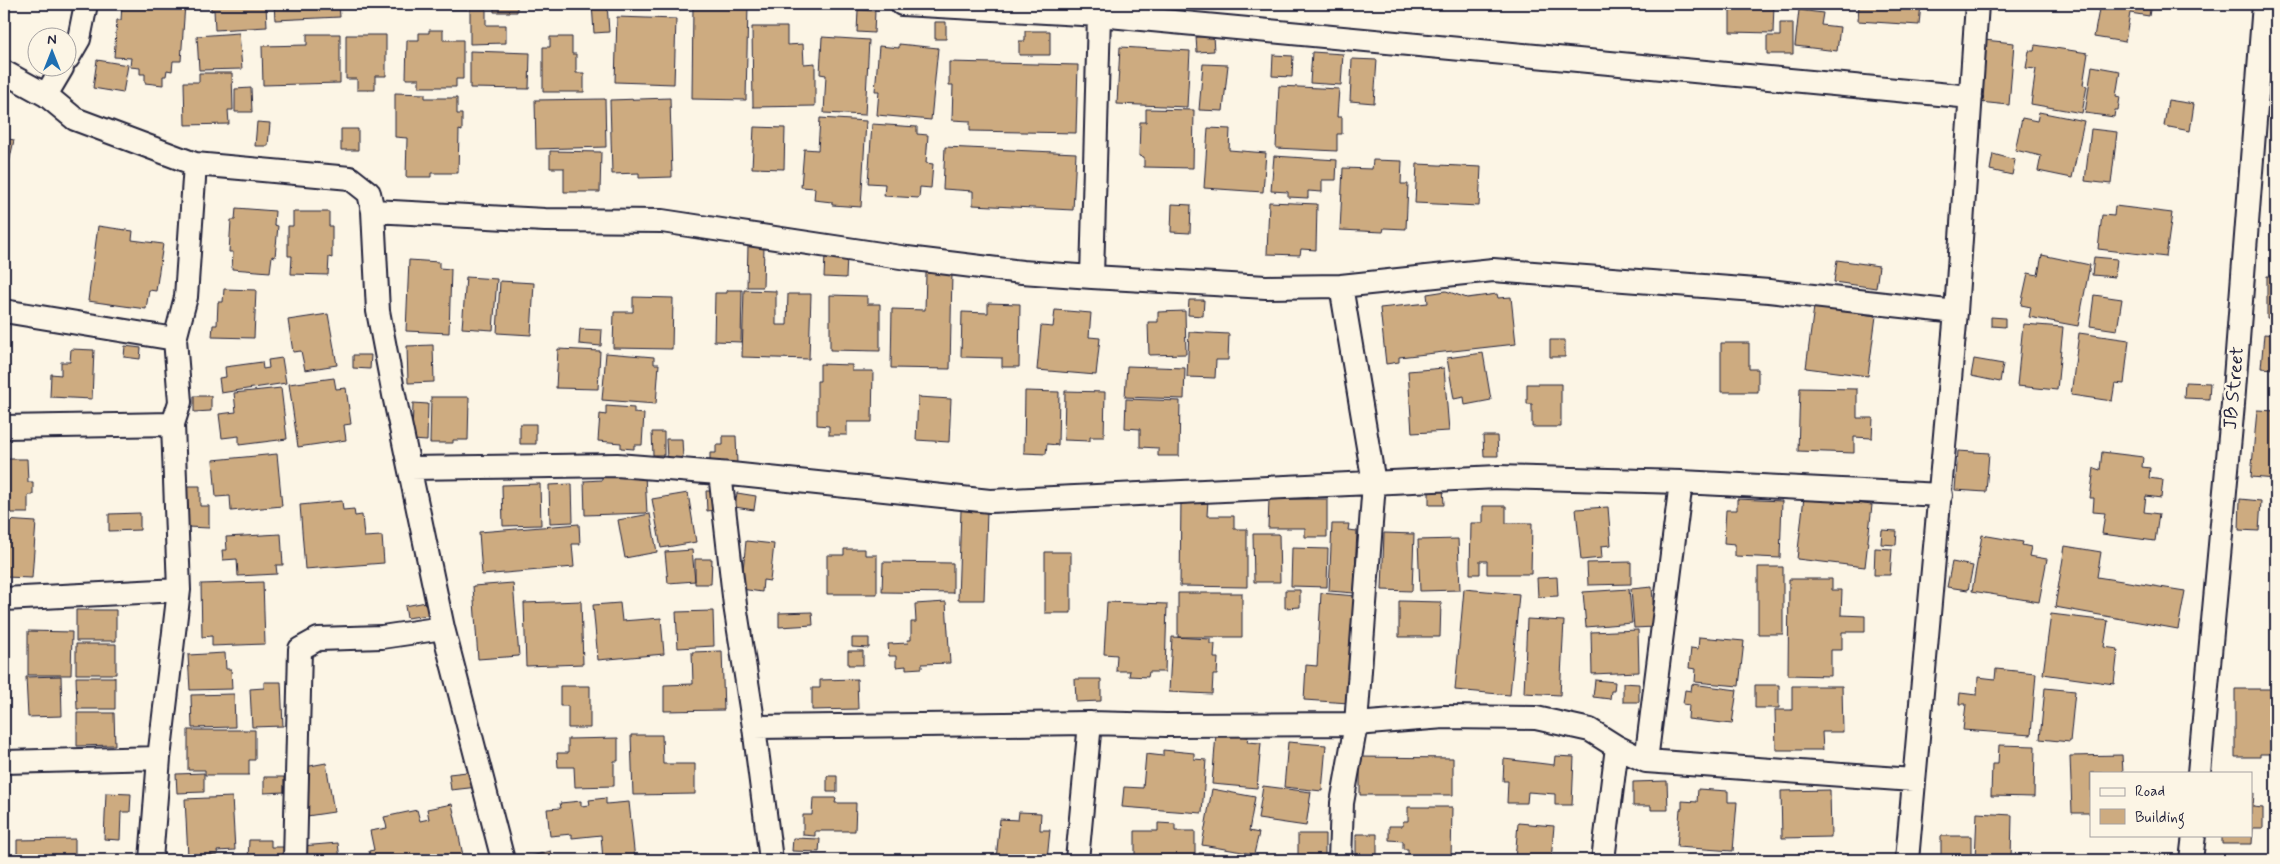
<svg xmlns="http://www.w3.org/2000/svg" width="2280" height="864" viewBox="0 0 2280 864" font-family="Mynerve,sans-serif">
  <rect width="100%" height="100%" fill="#fcf5e5"/>
  <filter id="ink" filterUnits="userSpaceOnUse"><feTurbulence type="fractalNoise" baseFrequency=".02" numOctaves="2"/><feDisplacementMap in="SourceGraphic" scale="10" xChannelSelector="R" yChannelSelector="G"/><feConvolveMatrix kernelMatrix="1 2 1 2 8 2 1 2 1" color-interpolation-filters="sRGB"/></filter>
  <g filter="url(#ink)">
    <path fill="#cdab80" stroke="#22223b" d="M122 4 160 6V4H185L181 61H173L172 71 167 70 166 76H163V85L145 83V74H140V68L130 67 131 58 114 57 117 20H121Z
      M211 4H266L267 27 215 30 214 10 211 11Z
      M274 4H339L340 17 275 20Z
      M449 4H467V9H449Z
      M470 4H486V25H506V43L470 44Z
      M494 4H517V12H494Z
      M592 4H607L609 32 594 33Z
      M693 4H748L746 100 692 99Z
      M1527 4H1576V8L1527 6Z
      M1730 4H1774L1773 33 1730 32Z
      M1859 4H1921L1919 25 1858 21Z
      M2100 4H2151L2149 16 2130 13 2125 42 2094 37Z
      M858 10 875 11 874 33 857 32Z
      M1799 10 1823 13 1821 25 1840 27 1837 51 1795 46Z
      M617 17 676 19 674 84 615 82Z
      M935 22H946V39H935Z
      M1780 23H1793V54H1767V36H1780Z
      M752 27H787V45L803 44 804 64 815 63V106L753 107Z
      M429 30H443V40H463V79H456V87H419V79H406L407 40H419V33H429Z
      M1025 31H1050V55H1019V41H1025Z
      M239 33 242 69 199 70 197 36Z
      M307 34H340V83L263 85 262 46 307 45Z
      M346 35H386V76H375V90H357V79H346Z
      M1213 36 1214 51 1197 52 1196 37Z
      M550 37H572V54H576V73H584V92H543V47H550Z
      M822 37 869 40 865 115 824 113 826 75 820 74Z
      M1984 40 2014 43 2009 105 1979 102Z
      M899 44 938 48 931 120 877 115 879 91H875L879 46 899 48Z
      M2035 45 2088 53 2083 85 2087 86 2082 113 2031 104 2036 69 2026 68 2029 51H2034Z
      M1120 47 1190 51 1187 107 1117 104Z
      M470 51 530 53 529 89 470 88Z
      M1312 52 1343 54 1341 85 1310 83Z
      M1273 55 1293 56 1292 77 1272 76Z
      M1352 59 1377 60 1374 103 1350 101Z
      M97 60 128 65 123 93 93 88Z
      M949 62 1078 65 1076 133 970 131V121L952 120 953 85H949Z
      M1203 64 1228 65 1223 111 1199 110Z
      M2092 66 2120 71 2116 96 2120 97 2118 110H2115L2114 117 2085 113Z
      M199 73H232L233 110H228L229 124 185 125 184 82H199Z
      M1279 86 1339 89 1337 117H1342V134H1337V151L1276 148Z
      M251 88 252 112H235V89Z
      M395 93 425 94V98H457V114H462V131L459 130 458 173H431V177H406L407 138 395 137Z
      M670 98 672 177 639 178V173L612 174 610 100Z
      M605 99 606 147 536 149 535 100Z
      M2168 100 2194 104 2190 131 2164 126Z
      M1146 109 1194 110 1193 168 1144 167V157L1139 156 1140 122H1146Z
      M2039 112 2084 121 2072 178 2038 171 2041 156 2015 150 2022 118 2037 121Z
      M820 118 866 121 861 207 832 205V202L814 200 815 188 801 187 804 149 818 150Z
      M257 122 270 123 268 146H255Z
      M872 124 917 127V134L928 135 926 163 933 164 931 188 920 187 919 198 884 196 885 184 868 183Z
      M754 127 785 128 784 169 752 168Z
      M1208 128 1230 129 1229 150 1266 153 1263 192 1204 188Z
      M341 129H358V150H341Z
      M2091 129 2117 132 2111 184 2085 181Z
      M4 138 14 140 5 181H4Z
      M945 147 1076 153 1073 210 973 205V191L943 189Z
      M550 151 601 152 600 192H564V168H550Z
      M1993 154 2015 160 2012 175 1990 170Z
      M1274 156 1337 160 1336 180H1322V192L1308 191V198L1288 197V192L1271 191Z
      M1373 160 1402 161 1401 184H1408L1406 229 1384 228 1383 232 1340 230 1343 168 1372 169Z
      M1417 164 1481 167 1479 206 1415 203Z
      M1269 202 1317 204 1316 250 1301 249 1300 255 1267 254Z
      M1172 204 1191 205 1190 233 1171 232Z
      M2115 206 2172 213 2166 257 2098 249 2102 215 2114 216Z
      M236 208 275 211 274 225 278 226 275 257 272 256 270 272 232 269 233 252H229L231 220H235Z
      M293 212H329V226H332V258L329 257 328 275 291 274 292 256H288V226H293Z
      M2275 217H2276V255Z
      M98 226 133 231 132 240 163 244 156 291 149 290 146 309 88 301Z
      M748 245 764 246 763 287H747Z
      M825 255H847L846 278 824 277Z
      M2042 255 2090 265 2078 326 2029 317 2031 307 2021 305 2028 273 2038 275Z
      M2094 257 2117 259 2115 277 2092 275Z
      M409 260 439 262V268L451 269 449 333 406 331Z
      M1837 260 1879 266 1876 288 1834 282Z
      M926 273H952L950 369 891 368 892 309 925 310Z
      M2267 276H2276V318H2267Z
      M466 277 497 279 493 330 462 328Z
      M500 281 534 283 531 335 497 333Z
      M224 289 256 290 254 338 212 337 213 325H217L218 302H223Z
      M727 290H742L741 342 714 341 715 293H727Z
      M744 290 776 291V325H787L788 294H811L809 359 742 357Z
      M1446 291 1467 298 1497 294 1498 298 1511 297 1516 344 1399 357V362L1386 364 1380 308 1428 303 1427 294Z
      M830 295 867 296V304H880V351L830 350Z
      M2094 295 2122 299 2117 330 2090 326Z
      M633 297 673 298 672 349 613 348 614 312H633Z
      M1189 300H1204L1203 316 1188 315Z
      M988 303 1020 304 1019 367H1002V358L961 357 962 312 988 313Z
      M1814 307 1876 316 1868 376 1806 368Z
      M1055 310 1091 313 1089 337 1100 338 1096 375 1037 370 1041 326 1053 327Z
      M1185 311 1186 354 1149 355 1148 322H1158V312Z
      M328 314 337 365 305 370 301 351 293 352 288 320Z
      M1991 317 2005 318V327L1991 326Z
      M2023 324 2063 327 2057 390 2017 386Z
      M580 329 602 330 601 346 579 344Z
      M1189 332 1229 334 1228 360H1216L1215 378 1187 377Z
      M2079 333 2129 340 2124 384 2115 383 2112 401 2071 395Z
      M2264 334 2276 335V369L2261 368Z
      M1550 340H1565V357H1550Z
      M1721 343H1749V369H1758V392H1721Z
      M433 345 434 382 408 383 407 346Z
      M125 346 141 348 140 359 124 357Z
      M71 349 94 350 92 399 50 397 51 374 61 375V362H70Z
      M558 349 600 351 598 389 556 388Z
      M606 353 654 357V364H659L656 404 602 400Z
      M1483 353 1491 400 1465 405 1464 397 1454 399 1447 358Z
      M353 355H371L370 369 353 368Z
      M282 358 286 383 221 393 219 378 226 377 225 367 262 362 263 369 269 368 268 360Z
      M1974 359 2003 364 2000 382 1971 376Z
      M820 364 852 365V371H873L872 422H847V435H829V426L817 425V381H820Z
      M1127 366 1185 368 1184 399 1125 397Z
      M1444 368 1449 431 1412 433 1408 371Z
      M334 378 336 389 346 388 351 424 344 425 346 440 298 447 289 384Z
      M2185 382 2210 383 2209 399 2184 398Z
      M1527 384H1561V427H1532V404H1527Z
      M281 388 287 439 239 445V436L222 438 219 414 236 412 234 393Z
      M1800 388 1857 389V418H1873L1872 438 1854 437V453L1798 451Z
      M1025 391 1059 392 1058 445 1047 444 1046 454 1024 453Z
      M1065 391 1105 392 1104 437H1090V441L1064 440Z
      M194 396H211V411L194 412Z
      M431 397H469L468 440H453V443H430Z
      M918 397 951 399 949 442 916 440Z
      M1126 399 1180 401 1179 456H1158V448L1140 447V429L1125 428Z
      M413 403 428 404 427 441 412 440Z
      M606 406 634 408V413L644 414 642 445H634V449L621 448V443L598 441 600 414 606 415Z
      M2257 410 2276 411V479L2251 477Z
      M520 424H536V444H520Z
      M652 432H664V455H653Z
      M723 436H736L737 464H710V453H716V445H723Z
      M1483 436H1497L1498 456H1484Z
      M666 439H682L683 458 667 459Z
      M1958 451 1989 453 1986 492 1955 490Z
      M2102 452 2143 457 2142 467 2150 468 2149 478 2163 480 2161 498 2146 496 2144 512 2159 514 2155 541 2102 534 2105 513 2093 512 2094 498H2090L2094 468 2100 470Z
      M277 454 282 506 231 511 230 496 216 497 213 460Z
      M4 459H27L28 482H33V495H28V513H4Z
      M645 475 647 513 585 515 584 481 602 480V477Z
      M540 484 541 525 503 526 502 485Z
      M572 484 573 522 550 523 549 485Z
      M187 486H200V506H209V528L187 527Z
      M1429 487H1443L1444 505H1429Z
      M706 491H714L715 510 707 511Z
      M688 493 696 542 661 548 652 499Z
      M737 493 756 496 754 510 735 507Z
      M1804 497 1872 505 1865 567 1797 559Z
      M1181 499H1208L1207 516H1234V529H1247V587L1180 586Z
      M1269 499H1327V537H1305V528H1268Z
      M1737 499 1782 501 1780 558 1735 556V544L1724 543 1726 510H1737Z
      M2240 499 2261 501 2259 531 2239 530Z
      M342 501 343 510 354 509 355 516 362 515 364 537 382 536 384 563 305 569 300 505Z
      M1483 506H1506V523H1532L1531 574H1487V561H1480V574H1470L1471 523H1483Z
      M1608 507 1611 545 1601 546 1602 558 1581 560 1576 509Z
      M961 510 987 511 984 600H958Z
      M140 513V530L109 531V514Z
      M650 514 657 552 625 558 618 520Z
      M4 520 36 522 32 578 4 577Z
      M579 524 580 544H572L574 567 482 575 479 532Z
      M1332 524H1349L1348 530 1357 531 1354 593 1329 591Z
      M1882 530 1897 531 1896 545 1881 544Z
      M1384 533 1414 534 1412 591 1382 590Z
      M281 534 283 565H276L277 574 238 576 237 559 223 560 222 550H227L226 537Z
      M1253 534H1279L1280 582H1254Z
      M1982 535 2023 542 2022 545 2031 547 2029 556 2047 559 2039 602 1972 591Z
      M1458 539 1460 590 1420 591 1418 540Z
      M746 541 774 544 770 581 763 580 762 592 741 589Z
      M2065 546 2101 552 2097 577 2185 591 2178 629 2055 607Z
      M1292 548 1328 549 1327 587 1291 586Z
      M1875 548 1892 549 1890 575H1874Z
      M844 549H865V555H877V594H827V555H844Z
      M692 550 695 581 668 583 665 552Z
      M1045 552H1071V613H1045Z
      M695 559H712L711 584H695Z
      M883 562 953 563V593L882 592Z
      M1631 562V584L1588 585 1587 563Z
      M1952 562 1973 566 1968 590 1947 587Z
      M1758 567H1783V634H1758Z
      M1557 577 1558 596 1538 597 1537 578Z
      M1789 579H1832V590H1842L1841 615 1865 616V632H1842V650H1831V676L1788 675Z
      M263 582 265 644 212 646V636L202 637 201 584Z
      M513 583 519 656 478 659 473 586Z
      M1652 587 1655 627 1634 628 1631 589Z
      M1464 589 1519 594 1510 695 1455 690Z
      M1629 589 1632 623 1586 627 1583 592Z
      M1285 590H1300V607L1285 608Z
      M1178 593H1242V637H1178Z
      M1321 593 1356 596 1349 703 1304 700 1306 665 1317 666Z
      M581 601 583 664 526 666 524 603Z
      M1399 601 1441 602 1440 637H1399Z
      M426 602 428 615 407 618 405 606Z
      M946 602 950 663 922 664V668L906 669V666L896 667V656H889L888 644 908 643 907 640H911V622H916L915 604Z
      M1107 602 1167 604 1165 672H1149L1148 677 1129 676 1130 671H1116L1117 655 1104 654Z
      M620 603 622 621 661 618 664 654 598 660 593 605Z
      M76 610H116V641H76Z
      M713 611 714 646 678 648 676 612Z
      M812 612 813 625 779 627V613Z
      M2051 614 2108 621 2104 647 2118 649 2114 684 2043 674Z
      M1527 619 1564 621 1560 695 1524 693Z
      M1638 630 1639 672 1592 674 1591 632Z
      M28 631 72 632 71 675H28Z
      M1172 637 1210 639V644H1215L1214 658H1218L1217 675H1213L1212 694 1169 692Z
      M1699 637 1744 641 1739 686 1695 682 1696 669 1689 668 1691 648 1698 649Z
      M852 638H869V648L852 647Z
      M76 644H116V674H76Z
      M722 651 724 710 664 711V685L693 684 692 652Z
      M848 651H863V665H848Z
      M225 653 226 669H231L232 689 190 690 188 655Z
      M1996 669 2036 673 2031 735 1963 730 1966 704H1959L1960 693 1977 695 1978 677 1995 679Z
      M61 676 62 716 28 717 26 677Z
      M76 677H115V709H77Z
      M857 679 858 709 812 710V688H820V680Z
      M1075 679H1101V701L1076 702Z
      M1595 680 1615 682 1614 691H1611L1610 699 1593 697Z
      M264 682H281L283 726 252 727 250 689 264 688Z
      M1623 683 1639 684V702H1623Z
      M1692 684 1737 690 1732 724 1688 719 1689 705 1683 704 1685 690 1691 691Z
      M1755 685H1779V708H1755Z
      M560 686H590V728H568V706H560Z
      M1792 686H1842L1843 732H1822L1823 750H1776L1775 710H1792Z
      M2045 688 2075 691 2070 742 2040 739Z
      M2235 689H2276V754H2260V757H2235Z
      M234 694 235 727 192 728 191 695Z
      M77 713H114L115 745 77 746Z
      M188 730H255V760H249V775H205V770H188Z
      M1216 734 1248 737 1247 742 1261 743 1257 788 1212 784Z
      M631 735H662L663 764H695V794L633 795Z
      M618 738V761H614V786L575 787 574 767H558L557 753H568V739Z
      M1288 742 1326 745 1322 791 1284 787Z
      M1999 745 2035 746 2034 797 1991 796 1992 764H1998Z
      M1163 750 1194 753V759L1206 760 1202 813 1122 807 1124 787 1143 788 1146 754 1163 756Z
      M2122 755 2123 773H2091V813H2072L2070 756Z
      M1555 756 1574 757 1572 805H1555V794L1528 792 1527 803H1507L1508 781H1503L1504 759 1554 765Z
      M1360 757 1453 758V795H1360Z
      M326 763 334 812 307 816 299 768Z
      M476 771 478 787 451 790 449 774Z
      M204 773V792L177 793 176 774Z
      M827 776H837V792H827Z
      M264 777H284V792L264 793Z
      M1667 781 1668 810H1651V806H1633V782Z
      M1263 786 1311 792 1306 826 1258 819Z
      M1212 789 1255 797 1249 831 1259 833 1254 854 1202 845Z
      M1698 789 1728 791V802H1737L1733 851 1677 847 1680 809H1682V801L1697 802Z
      M1830 790 1831 837 1782 838 1781 791Z
      M106 793 131 794 130 812H121L120 840 104 839Z
      M2251 793H2254L2253 807 2263 808V828H2253L2252 844H2222V835H2251Z
      M232 797 235 850 217 851 218 855 188 857 185 799Z
      M606 798V804L629 802 635 860H603L601 835 572 838V834L550 836 547 809 561 808 560 803 581 801V806L590 805 589 800Z
      M813 798H836L835 803H856L855 831H815V836L803 835V815H812Z
      M452 804 464 860H371L369 851 374 850 370 831 387 828 384 817 417 810 420 821 429 819 427 809Z
      M1408 807H1452L1451 860H1408V849H1403V841L1389 840V826H1403V821H1408Z
      M1019 812 1041 813 1040 830H1050L1047 860H996L1000 819 1018 820Z
      M1977 813 2012 815 2011 860H1975Z
      M1158 823 1175 824V831H1195V860H1135V831H1158Z
      M1518 823 1554 826 1551 860H1515Z
      M1298 834H1325V860H1298Z
      M1356 834H1377V858H1387V860H1356Z
      M1941 836H1971V860H1941Z
      M793 838 820 839 819 852 792 851Z
      M75 839V860H17V840Z
      M249 840H271V847H284V860H248Z
      M338 843 340 860H302L301 846Z
      M551 851 554 860H533L532 856Z
      M1199 853 1230 854V860H1199Z"/>
    <g fill="none" stroke-linecap="round" stroke-linejoin="round">
      <g stroke="#22223b" stroke-width="26">
        <path id="street" d="M902 4 1099 15 1971 97
          M68 58 79 39 86 4
          M4 72 46 95 75 119 195 164 350 178 369 193 373 211 378 311 394 395 443 628 503 860
          M46 95 62 68
          M373 211 545 220 662 221 907 258 1022 272 1092 277 1266 287 1341 286 1493 270 1769 291 1956 312
          M1092 277 1099 15
          M4 311 175 339
          M4 427 173 424
          M410 468 617 465 731 474 990 501 1498 477 1681 482 1941 495
          M720 473 735 605 754 727
          M4 599 179 590
          M1646 761 1681 482
          M4 762 159 758
          M2199 773 2233 404 2264 4
          M151 860 159 758 179 590 173 424 180 402 175 339 186 297 195 164
          M295 860 300 649 318 639 382 637 443 628
          M771 860 754 727 1090 723 1166 725 1356 724 1444 717 1536 718 1590 730 1617 747 1646 761 1913 780
          M1077 860 1090 723
          M1340 860 1342 803 1356 724 1374 483 1341 286
          M1603 860 1617 747
          M1907 860 1956 312 1977 4
          M2191 860 2194 835"/>
      </g>
      <use href="#street" stroke="#fcf5e5" stroke-width="22"/>
    </g>
  </g>
  <g text-anchor="middle" dominant-baseline="central" stroke-width="5" stroke-linejoin="round" paint-order="stroke">
    <g font-size="19" fill="#22223b" stroke="#fcf5e5">
      <text transform="translate(2234 388) rotate(-85)">JB Street</text>
    </g>
  </g>
  <rect width="2280" height="864" fill="none" stroke="#fcf5e5" stroke-width="20"/>
  <rect x="10" y="10" width="2260" height="844" fill="none" stroke="#22223b" stroke-width="2" filter="url(#ink)"/>
  <rect x="2090" y="772" width="162" height="65" fill="#fcf5e5" stroke="#a5a1a1"/>
  <rect x="2100" y="788" width="25" height="8" fill="#fcf5e5" stroke="#a5a1a1"/>
  <text x="2135" y="796" font-size="15" fill="#22223b">Road</text>
  <rect x="2100" y="809" width="25" height="15" fill="#cdab80" stroke="#a5a1a1"/>
  <text x="2135" y="822" font-size="15" fill="#22223b">Building</text>
  <g transform="translate(52 52)"><circle r="24" fill="#fcf5e5" stroke="#a5a1a1"/>
  <path d="M0-4L9 19L0 12L-9 19Z" fill="#1f6fb2"/>
  <text y="-8" font-size="14" font-weight="bold" text-anchor="middle" fill="#22223b">N</text>
  </g>
</svg>
